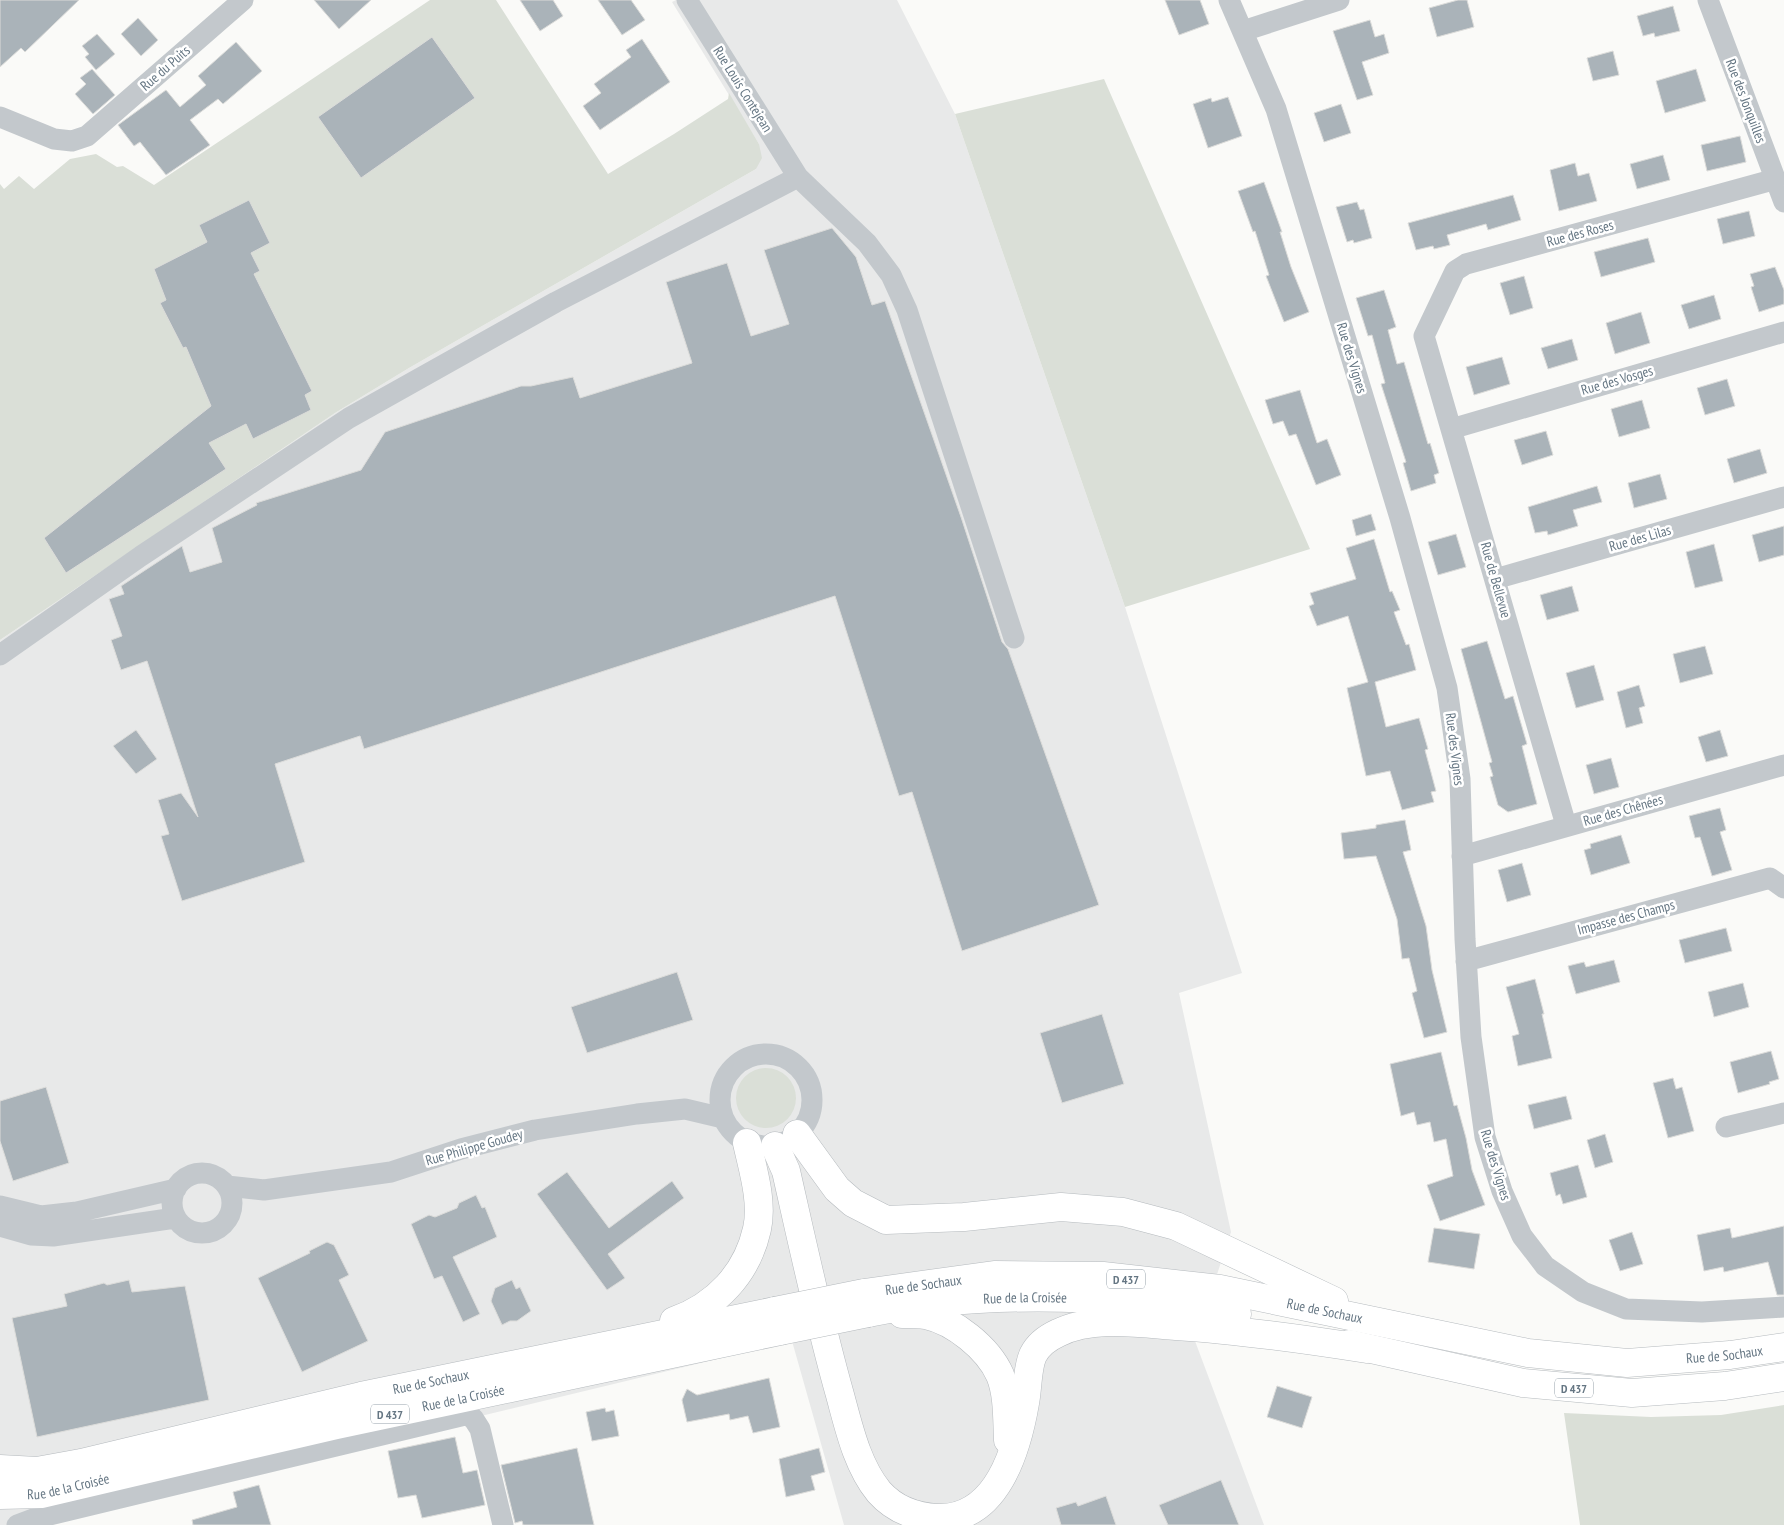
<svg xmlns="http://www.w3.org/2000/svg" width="1784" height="1525" viewBox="0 0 1784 1525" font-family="'PT Sans Narrow',sans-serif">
  <rect width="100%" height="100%" fill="#fafaf8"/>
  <path fill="#e8e9e9" d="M676 0H897L955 114 1125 607 1242 973 1179 993 1231 1232 1195 1341 1264 1525H844L792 1341 28 1525H0V640L335 413 409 368 756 169 759 144 672 2Z"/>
  <path fill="#dadfd7" d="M430 0H496L608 174 674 134 728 99 729 93 759 144 762 158 756 169 409 368 335 413 0 640V184L4 189 19 176 34 189 70 159 96 154 117 167 123 166 154 185Z
    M1104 79 1310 549 1125 607 955 114Z
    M736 1098a30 30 0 1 1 60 0a30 30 0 1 1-60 0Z
    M1784 1405V1525H1580L1564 1413 1651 1417 1721 1415Z"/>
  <path fill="#aab3b9" stroke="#dcdcda" d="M0 0H79L25 52 21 48 0 67Z
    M314 0H371L339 29Z
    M520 0H553L563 16 540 31Z
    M598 0H631L645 20 622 35Z
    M1165 0H1200L1209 24 1179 35Z
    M1458 0H1467L1474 27 1437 37 1429 8Z
    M1673 6 1680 31 1655 37 1654 33 1643 36 1637 16Z
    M138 18 158 40 141 56 121 34Z
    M1370 20 1375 37 1384 34 1389 53 1362 62 1373 95 1357 100 1333 31Z
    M97 34 115 54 96 70 85 57 89 54 82 46Z
    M432 37 475 98 361 178 318 117Z
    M642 39 670 82 600 130 583 106 601 93 594 84 631 57 626 50Z
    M236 42 262 71 223 104 218 99 190 120 210 145 166 175 140 142 134 146 118 125 166 90 180 107 206 85 198 76Z
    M1613 51 1619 75 1593 81 1587 58Z
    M92 69 115 95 93 114 75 94 86 84 80 78Z
    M1696 69 1706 101 1665 113 1656 81Z
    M1228 97 1242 136 1208 148 1193 104 1211 98 1212 102Z
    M1341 104 1351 133 1324 142 1314 113Z
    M1740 136 1746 162 1707 171 1701 145Z
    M1663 155 1670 180 1637 189 1630 164Z
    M1575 163 1578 176 1589 173 1597 201 1559 211 1550 170Z
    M1264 182 1282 232H1280L1291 267 1309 312 1284 322 1266 276 1269 275 1255 231 1253 232 1238 191Z
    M1513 195 1521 220 1488 230 1486 224 1447 235 1450 245 1434 249 1433 246 1416 250 1408 223Z
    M249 200 270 243 251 253 260 271 254 274 312 391 305 395 311 410 253 439 246 424 209 443 226 469 66 573 44 538 211 406 186 347 183 348 160 303 166 300 154 269 207 242 199 225Z
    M1357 202 1360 210 1364 209 1372 238 1354 243 1353 240 1347 242 1336 207Z
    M1749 211 1755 236 1723 244 1717 219Z
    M832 228 856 257 872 305 885 301 961 517 1002 642 1008 649 1099 905 962 951 912 792 899 796 835 596 364 749 360 736 275 764 305 862 182 901 161 836 169 834 158 800 181 793 198 817 147 661 121 670 111 640 122 636 109 599 124 594 121 586 182 546 190 572 222 562 212 528 257 505 256 503 361 470 385 432 521 386H531L573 377 580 398 692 363 666 282 727 263 751 336 789 324 764 250Z
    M1648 238 1655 262 1601 277 1594 252Z
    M1775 267 1784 290V304L1759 312 1751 287 1754 286 1750 274Z
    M1524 276 1533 308 1510 315 1500 283Z
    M1384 290 1396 327 1388 330 1397 364 1404 362 1428 444 1430 443 1439 473 1434 475 1436 483 1411 491 1403 463 1406 462 1381 384 1385 383 1372 335 1368 336 1356 298Z
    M1714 295 1721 319 1689 329 1681 305Z
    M1641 312 1650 343 1615 354 1606 323Z
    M1572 339 1578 360 1548 369 1541 348Z
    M1502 357 1510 384 1474 395 1466 367Z
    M1727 379 1735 406 1705 415 1697 388Z
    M1300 390 1317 443 1327 439 1341 475 1316 485 1296 434 1289 436 1283 421 1273 424 1265 400Z
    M1642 400 1650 428 1619 437 1611 409Z
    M1546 431 1553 455 1522 465 1514 440Z
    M1760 449 1767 473 1734 483 1727 459Z
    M1660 474 1667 499 1634 508 1628 483Z
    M1597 486 1602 502 1573 510 1578 526 1548 535 1547 531 1535 533 1528 507Z
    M1371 514 1376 530 1356 536 1352 520Z
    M1784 526V555L1759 562 1752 535Z
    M1456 534 1466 567 1438 575 1428 542Z
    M1374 539 1390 592 1392 591 1400 610 1394 612 1406 645 1409 644 1416 670 1375 682 1386 727 1419 718 1428 749 1425 750 1436 791 1431 792 1434 802 1402 810 1390 771 1366 776 1347 688 1368 682 1348 616 1317 626 1309 606 1314 604 1310 593 1356 579 1346 548Z
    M1714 544 1723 581 1695 588 1686 552Z
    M1572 586 1579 611 1547 620 1540 595Z
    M1487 641 1505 699 1513 696 1527 744 1522 746 1537 804 1508 812 1498 805 1490 777 1493 776 1489 763 1492 762 1461 649Z
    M1705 646 1713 674 1680 683 1673 654Z
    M1594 665 1604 700 1576 708 1566 673Z
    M1639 685 1645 706 1639 708 1643 723 1626 728 1617 692Z
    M136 730 157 759 136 774 113 746Z
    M1720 730 1728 756 1706 762 1698 737Z
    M1611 758 1619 787 1594 794 1586 765Z
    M1720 808 1726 830 1720 832 1732 870 1712 876 1700 837 1695 838 1689 816Z
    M1405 820 1411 850 1403 852 1426 926 1432 970 1447 1032 1424 1038 1412 993 1417 991 1409 958 1402 959 1397 919 1376 856 1344 859 1341 833 1376 828V825Z
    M1621 835 1630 863 1591 875 1584 850 1591 848 1590 844Z
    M1522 863 1531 895 1507 902 1498 870Z
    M1726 928 1732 951 1685 963 1679 940Z
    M1614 960 1620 982 1576 994 1568 966 1584 962 1586 967Z
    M677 972 693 1020 587 1053 571 1007Z
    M1535 979 1544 1014H1542L1552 1058 1518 1066 1512 1036 1519 1034 1506 987Z
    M1743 983 1749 1007 1714 1017 1708 992Z
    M1102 1014 1124 1084 1062 1103 1040 1033Z
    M1771 1051 1779 1079 1769 1082 1770 1084 1738 1093 1730 1062Z
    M1441 1052 1454 1106 1457 1105 1466 1138 1472 1170 1485 1205 1440 1221 1427 1185 1453 1176 1446 1139 1434 1142 1430 1122 1417 1125 1414 1112 1401 1116 1390 1064Z
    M1673 1078 1676 1089 1682 1087 1694 1131 1668 1138 1653 1083Z
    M46 1087 69 1163 13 1181 0 1141V1101Z
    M1566 1096 1572 1119 1534 1129 1528 1105Z
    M1605 1134 1613 1162 1595 1168 1587 1140Z
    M1578 1165 1587 1197 1563 1204 1560 1194 1556 1196 1550 1173Z
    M567 1172 609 1228 672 1181 684 1198 608 1254 625 1278 607 1290 537 1194Z
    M476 1195 482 1208 485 1207 497 1237 453 1257 480 1314 463 1322 442 1276 434 1279 411 1224 429 1215 435 1217 457 1208 459 1203Z
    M1784 1226V1295H1777L1768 1262 1724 1272 1723 1267 1704 1271 1697 1235 1730 1228 1732 1238Z
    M1434 1228 1480 1234 1474 1269 1428 1262Z
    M1632 1232 1643 1264 1620 1271 1609 1240Z
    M327 1242 334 1245 349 1275 339 1280 368 1341 302 1372 258 1278 310 1253 309 1251Z
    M129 1280 132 1292 185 1286 209 1400 37 1437 12 1318 67 1306 64 1294 104 1283 107 1285Z
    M512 1280 516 1289 520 1287 531 1311 517 1321H510L502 1325 491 1301 495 1288Z
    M769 1378 780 1427 753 1433 748 1416 730 1420 729 1414 687 1422 682 1400 687 1389 697 1395Z
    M1277 1386 1312 1397 1302 1428 1267 1417Z
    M605 1408 606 1412 614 1410 619 1436 592 1441 586 1412Z
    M455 1437 463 1473 477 1470 485 1505 422 1518 416 1495 398 1498 388 1451Z
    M577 1448 594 1525H523L522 1521 515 1523 501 1465Z
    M819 1448 825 1472 811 1476 815 1490 786 1497 779 1459Z
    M1221 1480 1239 1525H1168L1159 1505Z
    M259 1485 271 1525H193L192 1520 237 1507 233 1492Z
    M1106 1496 1116 1525H1061L1056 1508 1076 1502 1078 1506Z"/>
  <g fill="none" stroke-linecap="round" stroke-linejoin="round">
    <g stroke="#b5babe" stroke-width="29">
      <g id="primary">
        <path d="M797 1134 837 1189 853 1203 886 1220 964 1217 1061 1207 1123 1212 1176 1226 1334 1301"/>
        <path d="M775 1146 786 1171C803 1246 819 1321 840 1395 849 1428 857 1465 879 1492 895 1510 915 1517 938 1518 997 1520 1017 1449 1025 1403 1028 1388 1027 1368 1033 1355 1038 1345 1047 1338 1058 1333 1092 1316 1138 1323 1176 1326 1240 1330 1303 1339 1367 1349"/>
        <path id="s1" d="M864 1293 994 1275 1103 1276 1220 1289 1528 1353 1627 1363 1730 1355 1784 1347"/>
        <path id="s2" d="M868 1313C990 1289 1116 1295 1237 1314"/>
        <path d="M902 1314C910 1314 918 1314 926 1315 954 1321 988 1348 1000 1375 1008 1394 1007 1420 1008 1440"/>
        <path d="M674 1321C716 1306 747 1274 757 1229 763 1202 753 1170 747 1143"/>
        <path d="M1349 1344 1523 1383 1632 1393 1725 1386 1784 1377"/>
        <path id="s3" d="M0 1469 37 1471 81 1463 361 1396 775 1311"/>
        <path id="s4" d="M0 1495 41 1494 336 1425 780 1331"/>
      </g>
    </g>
    <path stroke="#c3c8cc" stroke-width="21" d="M687 0 798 177 867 243 891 275 907 310 1014 638
      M1229 0 1276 109 1400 518 1447 688 1460 779 1465 939 1471 1037 1485 1137 1502 1191 1522 1236 1545 1266 1583 1292 1626 1309 1702 1312 1784 1307
      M1708 0 1784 202
      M1243 31 1339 0
      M0 117 54 139 72 141 87 136 243 0
      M1451 429 1784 332
      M1495 579 1784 497
      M0 655 141 556 349 418 556 302 798 177
      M1566 825 1424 336 1455 271 1466 264 1776 179
      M1462 856 1784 765
      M1466 961 1770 878 1784 888
      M720 1100a46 46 0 1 1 92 0a46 46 0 1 1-92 0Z
      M1726 1127 1784 1113
      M172 1203a30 30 0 1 1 60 0a30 30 0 1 1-60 0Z
      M227 1186 264 1190 391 1172 461 1149 535 1130 637 1114 685 1109 723 1118
      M0 1206 41 1216 77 1212 176 1189
      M0 1226 31 1235 53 1236 175 1218
      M17 1525 33 1519 465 1415 473 1418 480 1429 503 1525"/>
    <use href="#primary" stroke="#fff" stroke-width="28"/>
    <g stroke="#b5babe" stroke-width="29" stroke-linecap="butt">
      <path id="primary-bridge" d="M775 1311 864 1293
        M780 1331 868 1313"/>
    </g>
    <use href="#primary-bridge" stroke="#fff" stroke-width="28"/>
  </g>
  <g text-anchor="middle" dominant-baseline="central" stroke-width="5" stroke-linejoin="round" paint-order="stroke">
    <g fill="#fff" stroke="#939fa8" stroke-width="1">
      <rect x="1107" y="1269.5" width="38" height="19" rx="4"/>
      <rect x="1555" y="1378.5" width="38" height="19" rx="4"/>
      <rect x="371" y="1404.5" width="38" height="19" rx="4"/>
    </g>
    <g font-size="12" font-weight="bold" fill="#657683">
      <text x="1126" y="1279">D 437</text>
      <text x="1574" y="1388">D 437</text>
      <text x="390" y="1414">D 437</text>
    </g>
    <g font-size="14" fill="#657683" stroke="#fff">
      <text transform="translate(165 68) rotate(-41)">Rue du Puits</text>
      <text transform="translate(743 89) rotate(58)">Rue Louis Contejean</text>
      <text transform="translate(1746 101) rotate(69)">Rue des Jonquilles</text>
      <text transform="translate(1580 233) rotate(-15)">Rue des Roses</text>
      <text transform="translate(1352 358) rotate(73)">Rue des Vignes</text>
      <text transform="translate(1617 380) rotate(-16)">Rue des Vosges</text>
      <text transform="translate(1640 538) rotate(-16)">Rue des Lilas</text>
      <text transform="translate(1496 580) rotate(74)">Rue de Bellevue</text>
      <text transform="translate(1455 749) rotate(83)">Rue des Vignes</text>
      <text transform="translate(1623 810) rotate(-16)">Rue des Chênées</text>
      <text transform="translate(1626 917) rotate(-15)">Impasse des Champs</text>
      <text transform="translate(474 1147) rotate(-16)">Rue Philippe Goudey</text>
      <text transform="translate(1496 1165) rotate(73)">Rue des Vignes</text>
      <text stroke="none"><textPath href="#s1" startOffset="60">Rue de Sochaux</textPath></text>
      <text stroke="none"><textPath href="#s2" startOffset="158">Rue de la Croisée</textPath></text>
      <text stroke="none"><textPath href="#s1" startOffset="465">Rue de Sochaux</textPath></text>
      <text stroke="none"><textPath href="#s1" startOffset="870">Rue de Sochaux</textPath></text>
      <text stroke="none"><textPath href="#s3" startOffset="441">Rue de Sochaux</textPath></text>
      <text stroke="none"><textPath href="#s4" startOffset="474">Rue de la Croisée</textPath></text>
      <text stroke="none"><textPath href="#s4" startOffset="69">Rue de la Croisée</textPath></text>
    </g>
  </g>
</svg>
